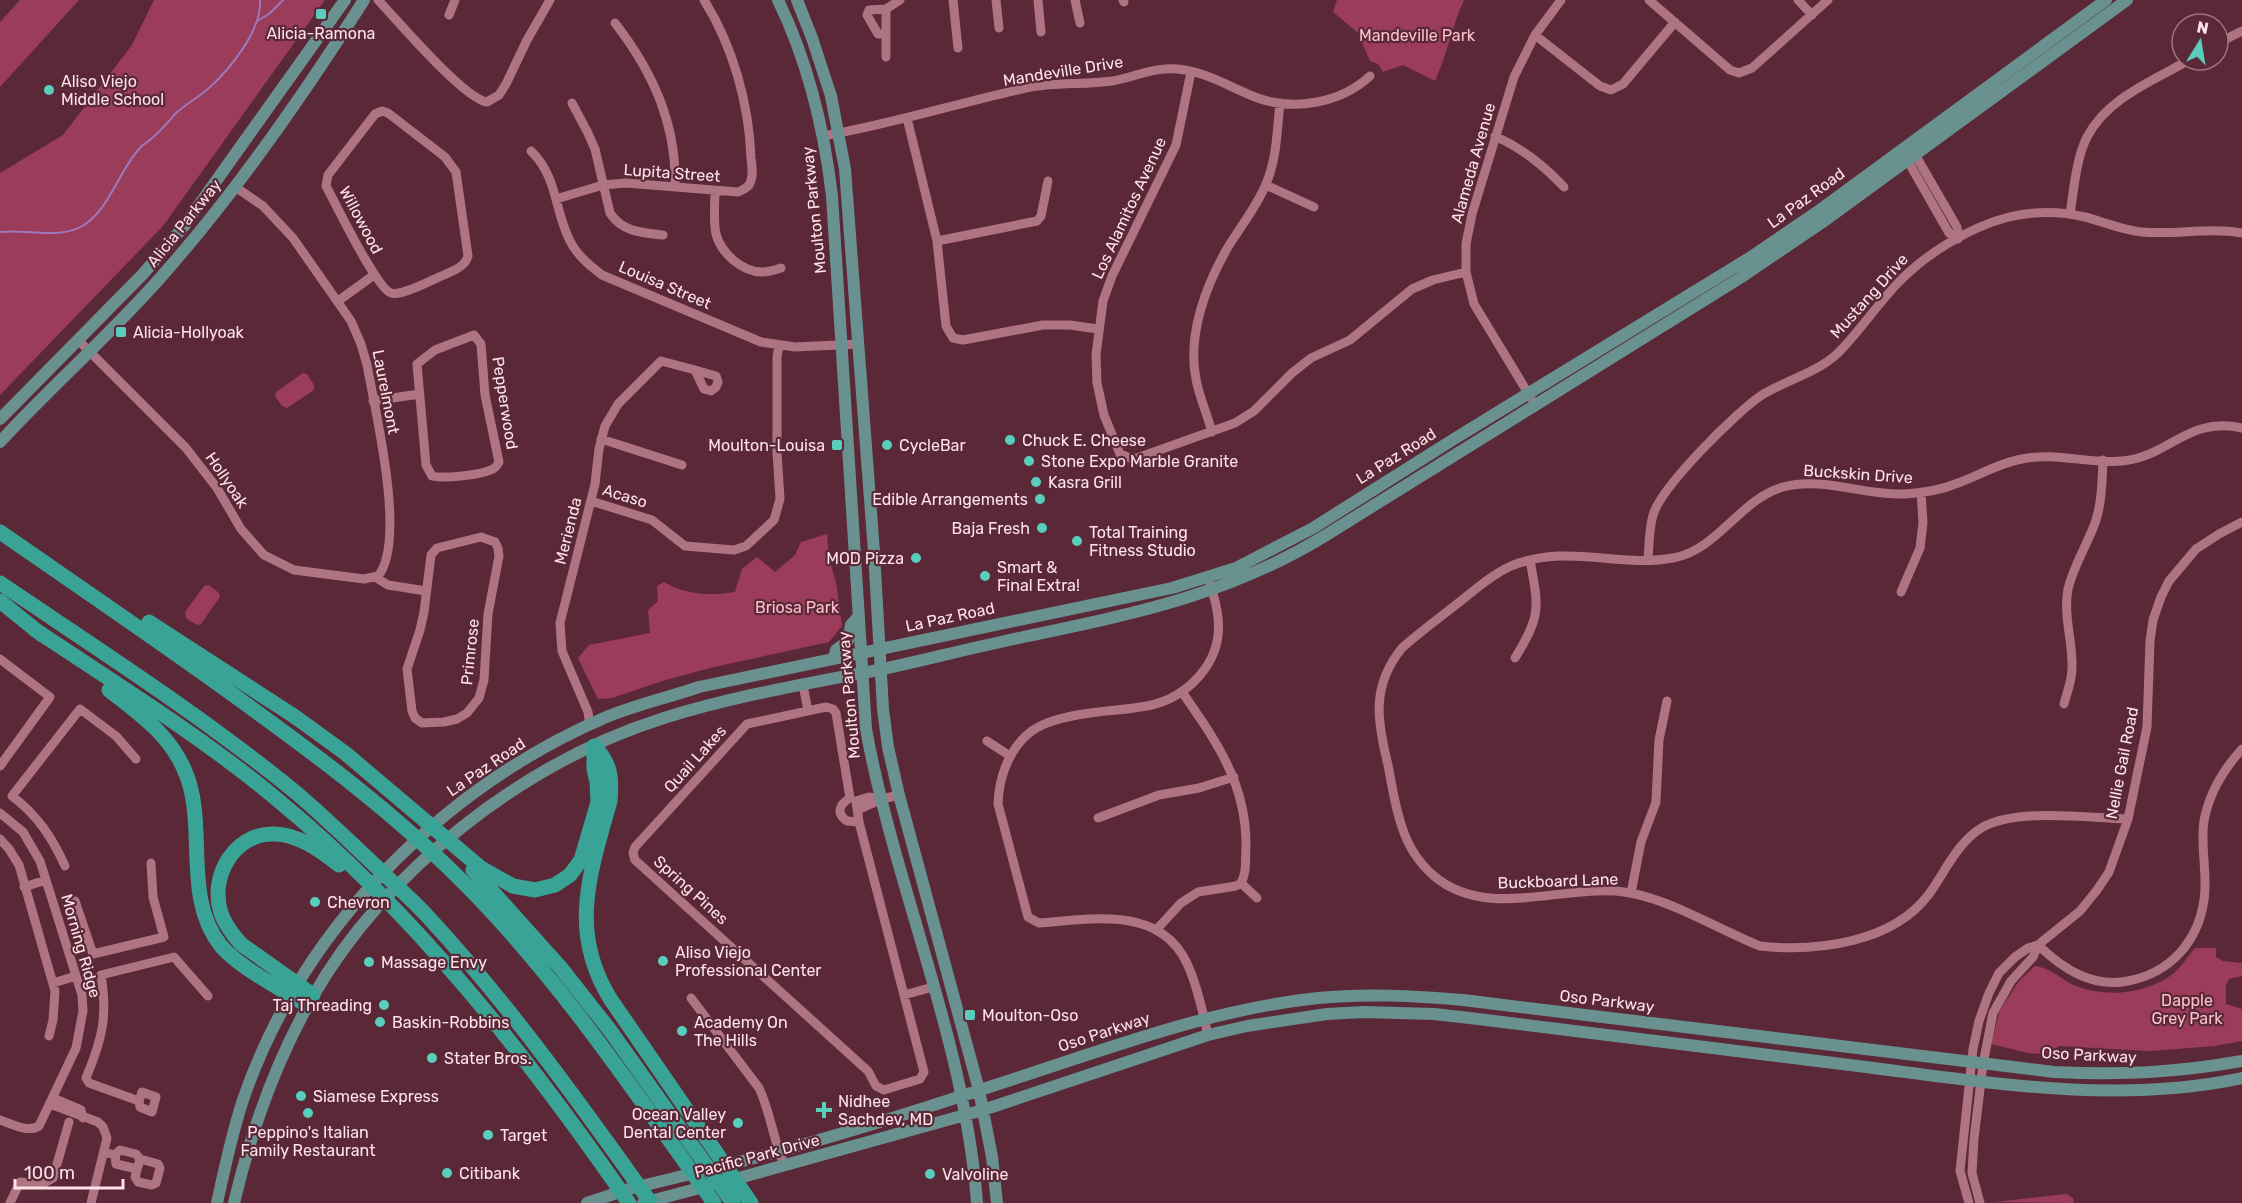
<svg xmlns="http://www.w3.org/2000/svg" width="2242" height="1203" viewBox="0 0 2242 1203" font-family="Rubik,sans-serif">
  <rect width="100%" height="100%" fill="#5b2838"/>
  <path fill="#9b3c5b" d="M20 0H79L0 87V22Z
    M154 0H325L163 226 0 395V173L63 135 132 45Z
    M1337 0H1464C1452 26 1447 55 1435 81L1403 65 1383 72 1378 64 1370 61 1358 33 1333 12Z
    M303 373 307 374 314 385V390L287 408 282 406 275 396 276 392Z
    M827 534 829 558 836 582 842 626 829 642 714 667 662 681 612 698 598 699 578 658 589 645 650 633 648 610 658 601 657 586 664 582C686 595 711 596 735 592L742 569 757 557 775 572 795 555 801 542Z
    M209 585 219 593 220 597 201 624 197 625 186 618 185 612 204 586Z
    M2195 948H2216V957L2223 961 2242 963V976L2229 979 2226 985V1004L2242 1009V1041L2215 1046 2150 1051 2058 1046 2054 1052 2042 1054 2028 1053 1991 1044 2000 1010 2019 981 2035 966C2052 968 2061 980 2076 986 2107 998 2147 994 2174 973 2182 966 2188 956 2195 948Z
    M2066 1194 2073 1198 2074 1203 1995 1202Z"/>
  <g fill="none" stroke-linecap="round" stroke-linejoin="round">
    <path stroke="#9e78bc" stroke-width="2" d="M257 21 269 14 283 0
      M0 232C28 229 60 240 84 225 111 207 119 170 140 148 143 144 148 142 151 139 160 132 168 122 176 113 186 104 199 97 209 88 230 69 262 30 260 0"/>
    <path stroke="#af7484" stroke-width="9" d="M378 0C399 22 463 98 487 102L499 95 506 84 527 40 550 0
      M953 0 958 48
      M996 0 999 28
      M1038 0 1041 32
      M1075 0 1080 23
      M1123 0 1124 2
      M1649 0 1730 70 1739 73 1752 68 1828 0
      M1798 0 1812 15
      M886 9V34H878L867 15 869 10 886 9 900 0
      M449 15 455 0
      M615 23C653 72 677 125 675 187
      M886 34V57
      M1535 35 1600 86 1611 90 1623 84 1675 22
      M2218 43 2242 31
      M1191 72 1176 145 1112 276 1103 301 1096 355 1097 383 1104 415 1120 454 1132 459 1137 458 1235 423 1254 411 1292 373 1311 358 1350 340 1412 289 1433 280 1466 272
      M572 103 587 131 595 149 610 213C622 232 643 233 663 235
      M382 111 388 113 445 157 456 172 468 256C465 269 446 273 435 279 425 283 401 296 391 293 376 288 336 204 326 186L328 175 375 114Z
      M907 118 937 241 946 326 953 338 963 340 1043 325H1070L1098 329
      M823 136C892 124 958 103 1026 88 1054 82 1084 85 1112 81 1130 78 1147 70 1165 69 1199 67 1225 85 1255 97 1293 112 1341 103 1370 76
      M1495 136C1523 149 1543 165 1564 187
      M531 151C558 177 554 210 570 241 577 255 589 265 602 275L761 342 795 347 859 344
      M1913 151 1957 227 1958 239
      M1905 156 1949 233 1958 239
      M1266 185 1314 207
      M715 191C715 205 713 220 716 234 721 253 742 272 762 272 768 272 775 270 781 268
      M556 199 603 185 626 183 738 192C742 190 746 189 749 185 754 177 752 166 751 158 749 104 733 46 704 0
      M2070 214C2074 189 2076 159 2087 137 2107 98 2153 81 2189 60
      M937 241 1037 221 1041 216 1048 181
      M338 301 374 275
      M474 335 481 344 485 395 499 462C497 465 497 467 493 469 481 475 444 479 432 476L426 465 417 364 435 350Z
      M78 340 186 448 217 488 241 529 264 555 294 570 364 579 378 576C407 541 375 410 367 365L361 344 351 321 293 238 263 206 234 186
      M1531 398 1474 304 1466 272V244L1472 214 1514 77 1535 35 1561 0
      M373 401 419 394
      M1212 432C1207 414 1199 396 1196 379 1187 335 1206 285 1228 247 1241 226 1257 206 1266 184 1277 158 1277 130 1280 103
      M601 439 682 465
      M591 501 652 520 685 546 734 550 746 546 774 520 780 499 777 452V357L779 346
      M481 537 495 542 498 548 499 556 488 614 484 680 479 698 467 713 457 719 444 722 422 723 415 718 412 711 407 669 420 630 424 612 431 555 437 548Z
      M1648 560C1649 546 1649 529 1653 515 1661 487 1737 411 1762 395 1786 380 1817 373 1838 353 1859 332 1876 306 1897 284 1924 255 1969 227 2009 217 2034 211 2060 211 2085 217 2104 222 2123 230 2142 232 2176 235 2209 227 2242 233
      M375 577 388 585 426 591
      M1901 592 1920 548 1923 523 1921 492
      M1515 658C1541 615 1539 609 1530 560
      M0 659 50 697 0 766
      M803 685 808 711
      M1182 692C1216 741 1247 784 1246 847 1245 860 1247 872 1241 883
      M2064 704C2067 692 2072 681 2072 668 2073 642 2063 616 2068 589 2074 564 2088 544 2096 520 2102 501 2102 480 2103 460
      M590 725 588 712 562 651 560 623 595 484 599 449 605 426 618 404 661 361 695 370 704 389 711 391 716 387 718 382 716 376 695 370
      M987 741 1010 756
      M850 798 836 713 833 709 826 707 747 724 635 847 633 853 635 860 868 1071 876 1086 884 1090 920 1079 924 1072 859 822 856 801
      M850 798C840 804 835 813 847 821L859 822
      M856 801 869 797 882 799
      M858 810 882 799 899 795
      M0 813 23 832 40 861 82 995 83 1011 76 1048 39 1126C27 1133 12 1124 0 1120
      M1098 818 1159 795 1199 788 1234 777
      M2128 819C2088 818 2018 808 1983 827 1958 841 1945 872 1929 894 1893 943 1816 952 1760 946 1714 928 1665 895 1616 891 1556 887 1485 919 1434 876 1419 863 1408 846 1402 827 1395 807 1392 786 1388 765 1377 721 1371 686 1402 648 1421 631 1442 616 1462 600 1477 588 1493 574 1511 566 1568 543 1618 568 1673 558 1718 550 1740 499 1783 487 1823 476 1864 496 1905 494 1923 493 1941 490 1958 483 1980 475 1999 463 2022 459 2055 452 2089 464 2122 461 2169 457 2187 416 2242 428
      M0 839 9 849 19 865 55 991 53 1020 49 1036
      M65 866C52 837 37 815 12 796L80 709 116 736 136 759
      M24 887 46 880
      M1631 893 1641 842 1656 802 1659 740 1667 701
      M75 901 93 954 164 937 153 897 151 863
      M1156 930 1181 903 1198 892 1236 886 1241 883 1257 898
      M2038 945C2063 969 2092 988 2128 981 2170 973 2198 942 2204 900 2208 874 2200 847 2204 821 2209 793 2223 770 2242 749
      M53 983 76 976
      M904 995 933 987
      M691 998 759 1088C771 1113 773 1141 785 1166
      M1208 1035C1203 1014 1199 993 1191 973 1167 904 1095 919 1039 923L1028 917 998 804C999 772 1014 735 1047 723 1078 711 1114 712 1147 706 1188 698 1223 662 1218 618 1217 604 1212 590 1208 577
      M53 1098 81 1110 83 1118
      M139 1101 142 1092 156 1097 152 1112 140 1107 139 1101 89 1083 86 1078C102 1040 108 1016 101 975L174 957 208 996
      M50 1104 98 1122 103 1127 107 1138 91 1203
      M104 1152 115 1155 120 1150 136 1154 140 1159 158 1164 160 1168 156 1183 152 1185 138 1182 135 1177 140 1159
      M115 1155 116 1164 137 1169
      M10 1203 20 1182 42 1184 53 1178 69 1122
      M1969 1203 1960 1171 1973 1049 1979 1021 1989 993 1999 973 2015 957 2028 948 2038 945 2080 911 2097 890 2109 872 2128 819 2147 727 2150 641 2153 620 2161 597 2169 581 2196 549 2219 534 2242 522
      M1980 1203 1972 1173 1974 1139 1983 1064 1993 1013 2011 981 2033 957 2038 945"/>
    <path stroke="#68918f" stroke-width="12" d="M778 0C808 62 824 128 832 196L866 729C895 888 965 1040 977 1203
      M797 0 812 38 831 96 845 169 874 552 883 709 888 747 899 795 979 1090 992 1157 997 1203
      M0 419 143 274 184 226 345 0
      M0 442C54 383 116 330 168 269 239 188 306 91 364 0
      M834 659 836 650 848 641 851 625 859 616
      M719 1167C828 1140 935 1105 1041 1070 1132 1040 1222 1008 1318 998 1366 993 1415 996 1463 1000L2054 1072C2122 1075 2175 1073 2242 1061
      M728 1181 983 1110 1208 1035 1247 1026 1327 1014 1364 1012 1434 1014 1478 1019C1605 1035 1731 1050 1858 1066 1985 1082 2114 1105 2242 1078
      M217 1203C225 1167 232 1132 244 1097 303 928 441 789 604 718 635 705 667 698 699 687L1172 588 1236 568 1313 528 1454 439 1751 257 1817 212 2106 0
      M234 1203C251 1131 275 1063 312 998 385 870 524 762 664 718 734 696 806 684 878 670 921 661 963 650 1005 641 1120 616 1221 599 1323 537L1740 278 1827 219 2127 0
      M587 1203 629 1189 699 1172
      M643 1203 711 1185"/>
    <path stroke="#39a496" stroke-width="15" d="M0 532C78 586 156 639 232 694 314 753 396 814 467 886 562 982 636 1094 714 1203
      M0 583C99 650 201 715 294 791 324 816 352 844 381 871 397 887 415 902 430 919 511 1007 581 1105 651 1203
      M0 601 42 635
      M149 622 294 716 345 753 481 868 513 886 535 890 555 885 570 875 581 860 598 802 597 782 594 769V746
      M34 629C116 684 203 737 279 801 418 916 527 1056 629 1203
      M109 690C138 713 169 734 184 769 209 823 181 896 221 946 241 969 282 989 308 1006
      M594 746C611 763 612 778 610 801 590 873 568 932 611 1000L751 1203
      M473 870 560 967 609 1029 733 1203
      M313 995 241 944C233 935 225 925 221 913 209 877 234 833 274 834 298 834 321 851 339 865"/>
  </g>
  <g fill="#5acebd" stroke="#5b2838" stroke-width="2">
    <rect x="315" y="8" width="12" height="12" rx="3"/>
    <circle cx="49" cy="90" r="6"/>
    <rect x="115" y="326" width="12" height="12" rx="3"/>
    <circle cx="1010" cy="440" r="6"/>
    <rect x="831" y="439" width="12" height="12" rx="3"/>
    <circle cx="887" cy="445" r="6"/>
    <circle cx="1029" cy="461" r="6"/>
    <circle cx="1036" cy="482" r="6"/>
    <circle cx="1040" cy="499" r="6"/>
    <circle cx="1042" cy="528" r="6"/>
    <circle cx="1077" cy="541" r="6"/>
    <circle cx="916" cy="558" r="6"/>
    <circle cx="985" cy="576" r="6"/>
    <circle cx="315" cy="902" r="6"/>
    <circle cx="663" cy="961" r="6"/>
    <circle cx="369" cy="962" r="6"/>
    <circle cx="384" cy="1005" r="6"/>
    <rect x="964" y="1009" width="12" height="12" rx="3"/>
    <circle cx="380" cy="1022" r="6"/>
    <circle cx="682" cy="1031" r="6"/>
    <circle cx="432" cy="1058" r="6"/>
    <circle cx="301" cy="1096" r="6"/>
    <path d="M821 1101h6v6h6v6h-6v6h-6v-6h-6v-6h6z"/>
    <circle cx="308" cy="1113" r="6"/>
    <circle cx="738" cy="1123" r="6"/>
    <circle cx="488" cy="1135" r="6"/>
    <circle cx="447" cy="1173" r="6"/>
    <circle cx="930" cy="1174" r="6"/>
  </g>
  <g text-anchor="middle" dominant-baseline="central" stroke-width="4.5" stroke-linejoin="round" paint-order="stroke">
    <g font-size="16" fill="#fde3e9" stroke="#5b2838" text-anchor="start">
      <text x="321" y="33" text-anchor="middle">Alicia-Ramona</text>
      <text x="61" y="81">Aliso Viejo<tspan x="61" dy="18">Middle School</tspan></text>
      <text x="133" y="332">Alicia-Hollyoak</text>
      <text x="1022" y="440">Chuck E. Cheese</text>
      <text x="825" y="445" text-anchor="end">Moulton-Louisa</text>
      <text x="899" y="445">CycleBar</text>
      <text x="1041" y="461">Stone Expo Marble Granite</text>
      <text x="1048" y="482">Kasra Grill</text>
      <text x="1028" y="499" text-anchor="end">Edible Arrangements</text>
      <text x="1030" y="528" text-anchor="end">Baja Fresh</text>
      <text x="1089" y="532">Total Training<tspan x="1089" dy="18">Fitness Studio</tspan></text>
      <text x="904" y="558" text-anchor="end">MOD Pizza</text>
      <text x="997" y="567">Smart &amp;<tspan x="997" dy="18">Final Extra!</tspan></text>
      <text x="327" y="902">Chevron</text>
      <text x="675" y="952">Aliso Viejo<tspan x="675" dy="18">Professional Center</tspan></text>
      <text x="381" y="962">Massage Envy</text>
      <text x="372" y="1005" text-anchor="end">Taj Threading</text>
      <text x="982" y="1015">Moulton-Oso</text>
      <text x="392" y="1022">Baskin-Robbins</text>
      <text x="694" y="1022">Academy On<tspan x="694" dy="18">The Hills</tspan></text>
      <text x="444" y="1058">Stater Bros.</text>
      <text x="313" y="1096">Siamese Express</text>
      <text x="838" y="1101">Nidhee<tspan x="838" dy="18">Sachdev, MD</tspan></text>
      <text x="726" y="1114" text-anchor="end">Ocean Valley<tspan x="726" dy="18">Dental Center</tspan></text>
      <text x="308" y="1132" text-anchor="middle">Peppino's Italian<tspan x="308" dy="18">Family Restaurant</tspan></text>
      <text x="500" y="1135">Target</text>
      <text x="459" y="1173">Citibank</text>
      <text x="942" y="1174">Valvoline</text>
    </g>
    <g font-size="16" fill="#fcc0ce" stroke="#5b2838">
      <text x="1417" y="35">Mandeville Park</text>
      <text x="797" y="607">Briosa Park</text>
      <text x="2187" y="1000">Dapple<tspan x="2187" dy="18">Grey Park</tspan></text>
    </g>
    <g font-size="16" fill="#fde3e9" stroke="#5b2838">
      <text transform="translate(1063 71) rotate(-9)">Mandeville Drive</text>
      <text transform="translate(1473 163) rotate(-74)">Alameda Avenue</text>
      <text transform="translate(672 173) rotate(4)">Lupita Street</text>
      <text transform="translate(1806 198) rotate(-36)">La Paz Road</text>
      <text transform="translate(1129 208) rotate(-65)">Los Alamitos Avenue</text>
      <text transform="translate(814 210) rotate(-96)">Moulton Parkway</text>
      <text transform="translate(361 220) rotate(62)">Willowood</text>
      <text transform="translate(184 223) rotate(-51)">Alicia Parkway</text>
      <text transform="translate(665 285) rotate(23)">Louisa Street</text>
      <text transform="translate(1869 296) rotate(-48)">Mustang Drive</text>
      <text transform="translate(386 392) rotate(79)">Laurelmont</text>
      <text transform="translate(505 403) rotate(81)">Pepperwood</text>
      <text transform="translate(1396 456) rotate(-32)">La Paz Road</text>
      <text transform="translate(1858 474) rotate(4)">Buckskin Drive</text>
      <text transform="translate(227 480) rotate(56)">Hollyoak</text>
      <text transform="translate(625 496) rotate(17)">Acaso</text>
      <text transform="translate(568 531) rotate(-76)">Merienda</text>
      <text transform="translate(950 617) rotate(-12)">La Paz Road</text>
      <text transform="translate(470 652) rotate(-84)">Primrose</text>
      <text transform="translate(849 695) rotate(-95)">Moulton Parkway</text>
      <text transform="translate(695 759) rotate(-48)">Quail Lakes</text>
      <text transform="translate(2122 763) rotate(-79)">Nellie Gail Road</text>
      <text transform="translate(486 767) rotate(-34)">La Paz Road</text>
      <text transform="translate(1558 881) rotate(-2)">Buckboard Lane</text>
      <text transform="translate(691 890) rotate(42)">Spring Pines</text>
      <text transform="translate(81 946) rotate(74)">Morning Ridge</text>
      <text transform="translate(1607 1001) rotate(7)">Oso Parkway</text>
      <text transform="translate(1104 1032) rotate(-18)">Oso Parkway</text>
      <text transform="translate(2089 1055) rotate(3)">Oso Parkway</text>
      <text transform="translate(757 1156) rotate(-15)">Pacific Park Drive</text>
    </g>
  </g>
  <g transform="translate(2200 42) rotate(11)"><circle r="28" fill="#5b2838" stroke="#9c737f" stroke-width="1.5"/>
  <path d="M0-4.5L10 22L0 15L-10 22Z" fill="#5acebd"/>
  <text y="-9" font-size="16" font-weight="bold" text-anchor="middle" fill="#fde3e9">N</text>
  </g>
  <path d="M15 1179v9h108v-9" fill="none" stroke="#fde3e9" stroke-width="3"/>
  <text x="24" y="1179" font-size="18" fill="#fde3e9" stroke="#5b2838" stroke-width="4.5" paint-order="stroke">100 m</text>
</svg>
